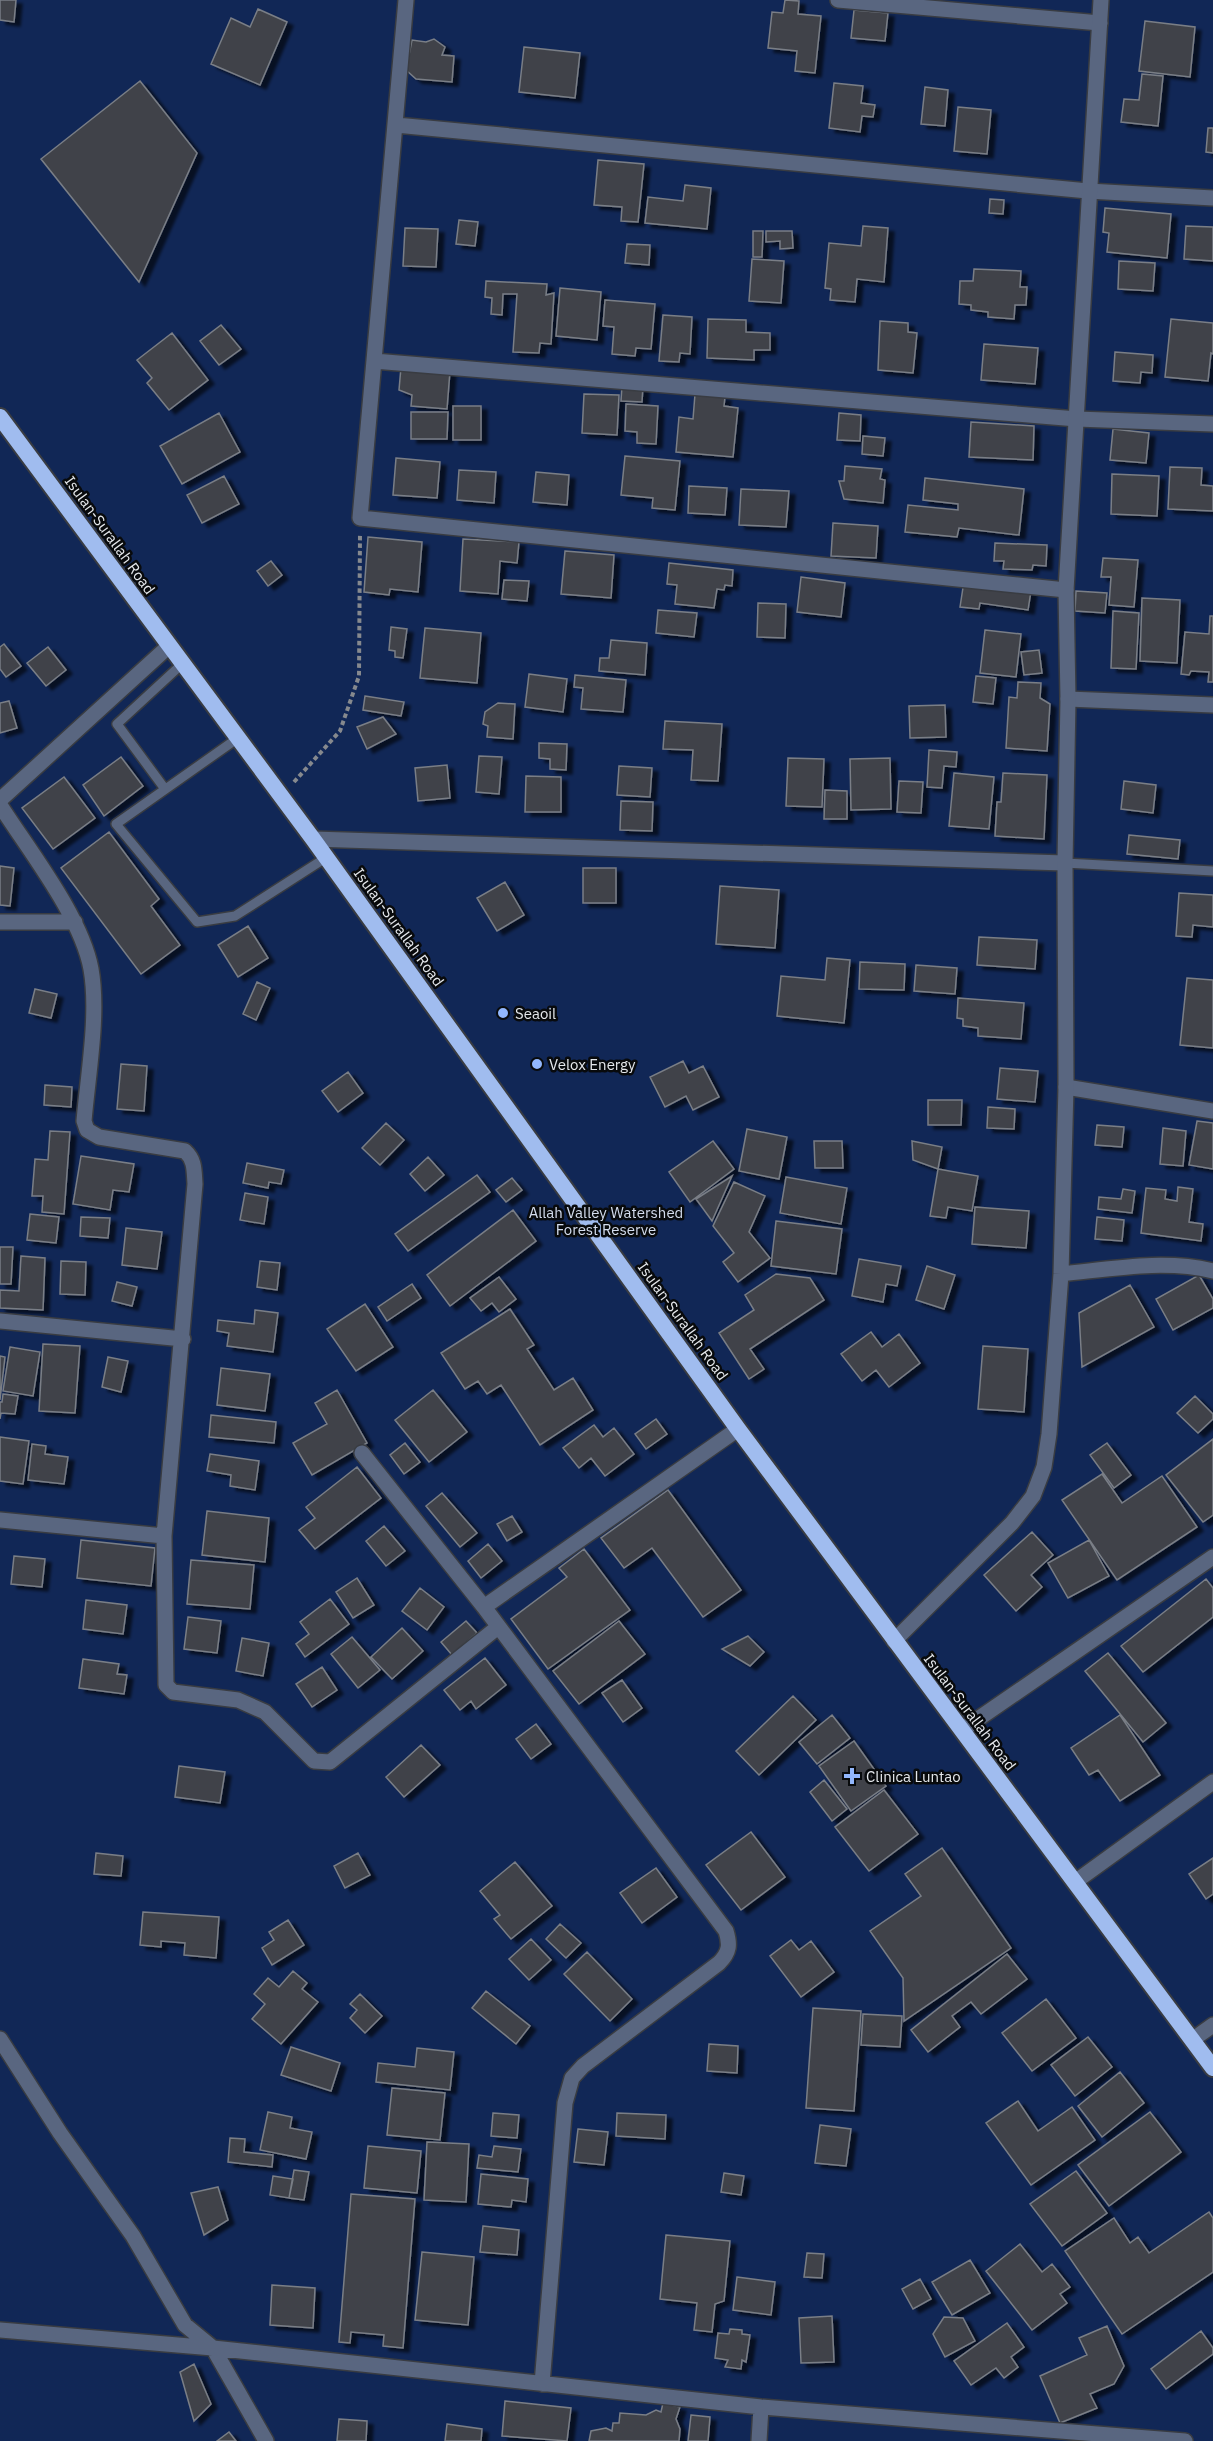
<svg xmlns="http://www.w3.org/2000/svg" width="1213" height="2441" viewBox="0 0 1213 2441" font-family="'IBM Plex Sans',sans-serif">
  <defs>
    <filter id="shadow"><feDropShadow dx="6" dy="4" stdDeviation="1.5" flood-color="#0009"/></filter>
  </defs>
  <rect width="100%" height="100%" fill="#1d2026"/>
  <path fill="#112756" d="M0 0H1213V2441H0Z"/>
  <path fill="#3f434a" stroke="#7a7e86" stroke-width="1.5" filter="url(#shadow)" d="M0 0H16L14 22 0 20Z
    M785 0 799 1 798 14 821 16 815 73 795 71 797 51 768 48 772 12 783 13Z
    M258 9 287 22 260 85 211 64 231 18 250 27Z
    M854 10 888 13 885 41 851 38Z
    M1145 21 1195 27 1190 77 1139 71Z
    M434 39 445 47 442 55 454 56 452 82 416 79 406 70 412 40 426 42Z
    M524 47 580 53 575 98 519 92Z
    M1142 74 1163 76 1158 126 1121 122 1124 99 1139 100Z
    M140 81 197 153 139 282 41 159Z
    M834 83 863 86 861 103 875 105 873 117 862 116 860 132 829 128Z
    M925 87 948 90 945 126 921 124Z
    M958 107 991 110 987 154 954 151Z
    M1208 128H1213V153L1206 152Z
    M598 160 644 164 638 222 621 221 622 207 594 205Z
    M685 185 711 188 707 229 645 223 648 197 683 201Z
    M990 199 1004 200 1003 214 989 213Z
    M1105 208 1171 214 1167 258 1107 252 1109 233 1103 232Z
    M459 220 478 222 475 246 456 244Z
    M863 226 888 228 884 282 857 279 855 302 830 300 831 289 825 288 829 243 861 246Z
    M1186 226 1213 227V261L1184 259Z
    M405 228 438 229 436 267 403 266Z
    M753 231H763L762 257H753Z
    M766 231H792L793 248 780 249V241L766 242Z
    M627 244 650 245 649 265 625 263Z
    M752 259 784 261 781 303 749 301Z
    M1119 261 1155 263 1153 291 1118 289Z
    M974 269 1021 271 1020 287H1027L1026 305H1015L1014 319 988 317V312L971 310V305L959 304 960 281H973Z
    M486 281 547 284 546 295 554 293 551 344 540 343 539 353 513 352 517 294H503L502 315 491 314 492 298 485 297Z
    M560 288 601 292 597 340 556 336Z
    M605 300 655 304 651 349 636 348 635 356 612 354 614 327 603 326Z
    M663 315 692 317 690 354 680 353 679 362 659 361Z
    M708 319 746 320V332L770 333V350H754V360L707 358Z
    M1171 319 1213 323V354L1211 353 1208 381 1165 377Z
    M880 321 908 323V332L917 333 913 373 878 370Z
    M221 325 241 349 219 365 200 341Z
    M172 333 208 380 169 410 147 383 152 378 137 360Z
    M984 344 1038 348 1035 384 981 380Z
    M1115 352 1153 355 1152 373 1141 372 1140 383 1113 381Z
    M401 367 450 371 447 409 411 406 412 395 399 390Z
    M622 385 643 386 642 402 621 401Z
    M584 394 619 395 617 435 582 433Z
    M695 394 725 397 724 406 738 408 733 457 676 452 679 417 693 419Z
    M626 404 658 406 656 444 637 443V432L625 431Z
    M453 406H481V440H453Z
    M411 412H448L447 439H411Z
    M219 413 240 452 182 484 160 446Z
    M839 413 861 415 860 441 837 440Z
    M971 422 1034 426 1033 460 969 457Z
    M1113 429 1149 433 1146 463 1110 460Z
    M863 436 885 438 883 456 862 454Z
    M625 456 680 461 675 510 652 508 653 498 621 495Z
    M396 458 440 462 437 498 393 495Z
    M845 466 882 469 880 479 885 480 883 503 844 499 839 481H844Z
    M1170 467 1202 468 1201 485 1213 486V511L1168 509Z
    M459 470 496 472 494 503 457 500Z
    M536 472 569 475 567 505 533 502Z
    M1112 474 1159 476 1157 516 1111 514Z
    M224 476 239 504 202 523 187 495Z
    M925 478 1024 489 1019 535 959 528 957 537 905 532 908 505 958 510V504L923 500Z
    M689 486 727 488 725 515 688 513Z
    M741 489 789 491 786 527 739 525Z
    M833 523 878 526 876 558 831 556Z
    M368 537 422 542 418 592 390 589 389 595 364 592Z
    M463 539 519 542 517 563 500 561 498 594 460 591Z
    M995 543 1047 545 1046 566 1033 565 1032 570 1003 569 1004 561H994Z
    M565 551 614 555 611 598 561 594Z
    M1103 558 1138 560 1134 607 1109 605 1111 577H1101Z
    M271 561 282 575 268 586 257 571Z
    M669 563 733 570 732 586 725 585 724 590 717 589 714 608 675 604 677 585 667 584Z
    M801 577 845 583 841 617 797 612Z
    M504 580 529 581 527 601 502 599Z
    M964 581 1031 591 1028 610 980 603 979 609 960 607Z
    M1076 591 1107 593 1105 613 1075 611Z
    M1142 598 1180 600 1177 663 1140 661Z
    M758 603 786 604 785 638 757 637Z
    M658 610 697 613 694 637 656 633Z
    M1113 611 1139 613 1136 669 1111 668Z
    M1210 616H1213V682H1208L1209 672 1191 671 1189 675 1181 674 1185 632 1209 634Z
    M391 627 407 629 403 658 395 657V651L389 650Z
    M425 628 481 633 477 683 420 678Z
    M985 630 1021 634 1016 677 980 673Z
    M611 640 647 643 645 675 599 671 600 658H609Z
    M4 644 21 666 6 677 0 669V647Z
    M48 647 66 670 46 686 27 663Z
    M1039 650 1042 673 1024 675 1021 652Z
    M529 674 567 679 563 712 525 707Z
    M575 675 626 680 623 712 581 709 583 688 574 687Z
    M976 676 996 678 993 704 973 702Z
    M1018 682 1041 683 1040 698 1050 704 1047 751 1006 748 1009 697 1017 698Z
    M365 696 404 702 401 716 363 710Z
    M9 701 17 728 0 733V703Z
    M498 703 515 704 513 739 487 737 488 726 483 724 485 712Z
    M945 705 946 737 910 738 909 706Z
    M383 717 396 734 367 749 357 727Z
    M665 721 722 724 718 781 691 780 693 750 663 749Z
    M539 743 567 744 566 770 550 769V759L539 758Z
    M929 750 957 752 956 767 944 766 942 788 927 787Z
    M479 756 502 757 499 794 476 792Z
    M121 757 143 786 104 816 83 785Z
    M788 758 824 759 822 807 786 806Z
    M890 758 891 809 851 810 850 759Z
    M447 765 450 798 418 801 415 768Z
    M619 766 652 768 650 797 617 795Z
    M954 773 994 777 989 829 949 826Z
    M1003 773 1047 775 1044 839 995 836 997 802H1001Z
    M526 776 561 777V812H525Z
    M64 777 95 818 53 849 22 808Z
    M899 781 923 782 921 813 897 812Z
    M1124 781 1156 785 1153 813 1121 809Z
    M825 790 847 791V819H824Z
    M621 801 653 802 652 831 620 830Z
    M109 832 159 899 151 906 180 945 141 974 61 868Z
    M1129 835 1180 840 1178 859 1127 854Z
    M0 866 14 868 10 906 0 905Z
    M583 868H616V903H583Z
    M505 882 524 915 497 931 477 898Z
    M720 886 779 890 775 948 716 944Z
    M1179 893 1213 895V927L1193 925 1192 937 1176 936Z
    M248 926 268 958 238 977 218 945Z
    M979 937 1037 940 1035 969 977 965Z
    M827 958 850 960 844 1023 777 1016 781 976 825 980Z
    M860 962 905 964 904 990 859 989Z
    M916 965 957 968 955 994 914 991Z
    M1187 978 1213 980V1048L1180 1045Z
    M257 982 270 988 256 1020 243 1014Z
    M35 989 57 994 51 1018 29 1013Z
    M958 998 1024 1003 1021 1039 978 1036V1028L963 1026V1019L957 1018Z
    M683 1061 689 1073 703 1066 719 1097 693 1110 686 1096 665 1107 650 1077Z
    M121 1064 147 1066 144 1111 117 1109Z
    M1000 1068 1038 1071 1035 1102 997 1099Z
    M348 1072 363 1093 338 1112 322 1091Z
    M45 1085 72 1087 71 1107 44 1105Z
    M928 1100H962L961 1125H928Z
    M988 1107 1015 1109 1014 1129 987 1128Z
    M1197 1121 1213 1123V1169L1189 1165Z
    M386 1123 404 1140 380 1165 362 1148Z
    M1097 1125 1124 1127 1122 1147 1095 1145Z
    M1163 1128 1186 1131 1183 1166 1160 1164Z
    M747 1129 787 1137 779 1179 739 1171Z
    M50 1131 70 1132 64 1214 42 1212 43 1196H32L35 1159 48 1160Z
    M713 1141 734 1169 690 1202 669 1172Z
    M814 1141H842L843 1168H815Z
    M912 1141 942 1147 938 1169 913 1160Z
    M81 1156 134 1164 129 1192 113 1190 110 1210 73 1204Z
    M428 1157 444 1175 425 1191 410 1174Z
    M247 1163 284 1170 281 1184 269 1182 268 1188 243 1183Z
    M938 1169 978 1176 972 1211 948 1207 946 1218 930 1216Z
    M477 1175 490 1192 408 1251 395 1234Z
    M732 1176 712 1221 696 1199Z
    M786 1177 847 1188 841 1224 780 1213Z
    M512 1178 522 1190 506 1202 496 1190Z
    M734 1182 765 1196 749 1232 770 1258 738 1282 723 1262 734 1253 713 1226Z
    M1178 1187 1193 1189 1189 1222 1203 1224 1201 1241 1141 1233 1146 1188 1166 1190 1165 1199 1177 1201Z
    M1123 1189 1135 1191 1132 1213 1098 1209 1099 1197 1121 1199Z
    M245 1193 268 1197 264 1224 240 1220Z
    M975 1207 1029 1211 1026 1248 972 1244Z
    M513 1210 536 1241 450 1306 427 1275Z
    M30 1214 59 1217 56 1243 27 1240Z
    M81 1217 110 1218 108 1238 80 1236Z
    M1097 1217 1124 1220 1122 1241 1095 1239Z
    M776 1221 842 1229 836 1274 771 1266Z
    M126 1228 162 1232 157 1269 122 1265Z
    M0 1247H13L11 1284H0Z
    M21 1256 45 1258 43 1310 0 1308V1290L19 1291Z
    M859 1259 901 1266 897 1286 886 1284 883 1302 852 1296Z
    M61 1261 86 1262 85 1295 60 1294Z
    M260 1261 280 1263 277 1290 257 1287Z
    M927 1266 955 1275 944 1309 916 1300Z
    M776 1274 810 1278 824 1300 750 1349 764 1369 749 1379 719 1333 754 1310 745 1295Z
    M1199 1275 1213 1299V1308L1173 1330 1156 1299Z
    M499 1277 516 1299 499 1312 492 1303 481 1311 470 1298Z
    M117 1282 137 1287 132 1306 112 1301Z
    M412 1284 421 1298 387 1321 378 1307Z
    M1130 1285 1154 1327 1082 1367 1079 1313Z
    M365 1304 393 1347 356 1371 327 1329Z
    M510 1309 534 1345 527 1349 554 1390 573 1378 593 1410 540 1445 501 1385 487 1394 478 1381 465 1389 441 1353Z
    M255 1310 278 1313 273 1352 227 1346 229 1333 217 1331 218 1320 254 1324Z
    M871 1332 882 1347 899 1334 920 1363 889 1387 876 1370 862 1381 841 1354Z
    M43 1344 80 1346 75 1413 39 1411Z
    M983 1346 1028 1349 1024 1412 978 1409Z
    M10 1347 40 1352 33 1396 3 1391Z
    M0 1356 5 1357 0 1400Z
    M108 1357 128 1361 121 1392 102 1387Z
    M221 1368 270 1374 265 1411 217 1405Z
    M337 1390 367 1443 312 1475 293 1443 327 1424 315 1403Z
    M433 1390 467 1432 429 1462 395 1420Z
    M3 1394 18 1396 15 1414 1 1413 0 1419V1402H2Z
    M1195 1396 1213 1414V1419L1198 1433 1177 1413Z
    M211 1415 276 1422 274 1443 209 1437Z
    M656 1419 667 1434 646 1449 635 1434Z
    M594 1425 603 1437 614 1428 634 1454 605 1476 591 1458 579 1468 563 1448Z
    M0 1437 29 1441 23 1484 0 1481Z
    M1213 1439V1515L1203 1522 1166 1475Z
    M405 1443 420 1462 404 1474 390 1455Z
    M1107 1443 1131 1475 1114 1488 1090 1455Z
    M32 1444 46 1446 45 1454 68 1457 64 1484 28 1480Z
    M210 1454 259 1461 255 1490 230 1486 231 1475 207 1471Z
    M357 1467 381 1498 315 1549 299 1530 315 1518 306 1507Z
    M1102 1474 1122 1503 1162 1476 1197 1527 1117 1580 1062 1500Z
    M668 1490 741 1590 703 1617 652 1548 624 1568 601 1538Z
    M442 1493 477 1533 460 1547 426 1506Z
    M207 1511 269 1518 265 1562 202 1555Z
    M512 1516 522 1532 507 1541 497 1524Z
    M384 1526 405 1551 386 1566 366 1541Z
    M1032 1532 1053 1555 1031 1575 1042 1587 1016 1611 984 1575Z
    M81 1540 155 1548 151 1586 77 1578Z
    M1089 1540 1109 1576 1068 1598 1048 1563Z
    M488 1544 502 1561 481 1578 468 1561Z
    M584 1549 630 1610 548 1669 511 1619 567 1577 559 1568Z
    M14 1556 45 1559 42 1587 11 1584Z
    M191 1560 254 1565 250 1609 187 1604Z
    M357 1578 374 1605 353 1618 336 1592Z
    M1206 1579 1213 1588V1617L1143 1672 1121 1646Z
    M420 1588 444 1607 427 1630 402 1611Z
    M330 1599 349 1624 305 1657 296 1644 309 1634 300 1622Z
    M86 1600 127 1605 123 1634 83 1629Z
    M188 1617 221 1621 217 1653 184 1649Z
    M466 1621 477 1633 452 1655 441 1642Z
    M619 1621 645 1654 579 1704 553 1671Z
    M402 1628 423 1651 392 1679 371 1657Z
    M748 1636 764 1652 750 1666 722 1649Z
    M352 1637 380 1670 358 1688 331 1654Z
    M242 1638 269 1643 263 1676 236 1671Z
    M1108 1653 1166 1723 1143 1742 1085 1671Z
    M485 1658 506 1685 476 1709 471 1701 460 1710 444 1690Z
    M83 1659 119 1664 117 1674 127 1675 124 1694 79 1688Z
    M322 1667 337 1690 312 1707 296 1684Z
    M622 1680 642 1708 623 1722 602 1693Z
    M793 1696 816 1720 759 1775 736 1751Z
    M832 1715 850 1738 817 1764 799 1742Z
    M1120 1715 1160 1775 1120 1801 1098 1770 1089 1775 1071 1748Z
    M536 1724 551 1744 531 1759 516 1739Z
    M854 1741 886 1786 851 1811 819 1766Z
    M421 1745 440 1765 404 1797 386 1777Z
    M179 1766 225 1772 220 1803 175 1797Z
    M824 1780 847 1809 832 1821 810 1792Z
    M884 1790 918 1834 869 1871 835 1827Z
    M751 1832 785 1877 741 1910 706 1865Z
    M942 1848 1011 1948 904 2021 903 1978 870 1931 921 1896 905 1874Z
    M96 1853 123 1856 121 1876 94 1874Z
    M358 1853 370 1875 345 1888 334 1866Z
    M1213 1858V1894L1206 1899 1189 1874Z
    M515 1862 552 1906 511 1939 494 1919 500 1915 480 1891Z
    M656 1868 677 1897 642 1923 620 1893Z
    M143 1912 219 1917 216 1958 184 1955 185 1943 161 1941V1947L140 1945Z
    M288 1920 304 1945 272 1965 262 1948 274 1940 269 1932Z
    M560 1924 581 1943 566 1958 546 1939Z
    M531 1939 551 1960 529 1980 509 1959Z
    M791 1940 799 1950 811 1941 834 1972 801 1997 770 1956Z
    M587 1952 632 1999 610 2021 564 1974Z
    M1007 1954 1027 1979 981 2014 971 2002 952 2016 960 2027 928 2052 911 2030Z
    M293 1971 307 1983 302 1989 318 2002 281 2044 252 2019 265 2004 254 1994 268 1978 279 1987Z
    M486 1991 530 2026 516 2044 472 2008Z
    M360 1994 382 2016 365 2033 350 2018 357 2010 350 2004Z
    M1046 1999 1076 2038 1032 2071 1002 2033Z
    M813 2008 861 2011 854 2111 806 2108Z
    M863 2014 902 2016 900 2047 861 2045Z
    M1088 2037 1112 2067 1075 2096 1051 2065Z
    M709 2044 738 2046 737 2073 707 2071Z
    M291 2047 340 2063 331 2091 281 2075Z
    M417 2048 454 2052 450 2090 376 2082 378 2063 415 2067Z
    M1120 2072 1144 2103 1102 2137 1078 2106Z
    M392 2088 445 2093 440 2140 387 2135Z
    M1018 2101 1038 2131 1072 2107 1095 2140 1031 2185 986 2123Z
    M268 2112 292 2117 290 2128 312 2132 306 2159 260 2150Z
    M1150 2112 1181 2152 1109 2206 1078 2165Z
    M493 2113 519 2115 517 2138 491 2136Z
    M617 2113 666 2115 665 2139 616 2136Z
    M820 2125 851 2129 846 2166 815 2163Z
    M578 2129 608 2132 604 2165 574 2162Z
    M230 2138 245 2139 244 2152 273 2155 272 2167 228 2162Z
    M427 2142 469 2144 466 2202 424 2200Z
    M368 2146 421 2151 417 2193 364 2188Z
    M494 2146 521 2149 518 2172 477 2168 479 2155 492 2157Z
    M294 2170 309 2172 304 2200 289 2198Z
    M1076 2171 1107 2213 1062 2246 1030 2204Z
    M724 2173 744 2176 741 2195 721 2192Z
    M481 2174 528 2179 526 2202 512 2200 511 2207 478 2204Z
    M273 2176 293 2179 289 2198 270 2195Z
    M218 2187 228 2220 204 2235 191 2193Z
    M351 2194 415 2199 403 2348 383 2346 384 2335 351 2332 350 2343 339 2342Z
    M1209 2212 1213 2218V2272L1122 2334 1065 2251 1114 2218 1130 2243 1138 2237 1149 2253Z
    M483 2226 519 2230 517 2255 480 2252Z
    M666 2235 730 2241 724 2301 715 2304 712 2332 694 2330 697 2303 660 2299Z
    M1020 2244 1042 2272 1052 2264 1070 2287 1060 2294 1067 2303 1032 2330 986 2271Z
    M422 2252 474 2257 468 2325 415 2320Z
    M807 2253 824 2254 822 2278 804 2277Z
    M970 2260 990 2293 952 2315 932 2282Z
    M737 2277 775 2282 771 2315 733 2310Z
    M920 2279 931 2299 913 2309 902 2289Z
    M272 2285 315 2288 313 2328 270 2325Z
    M832 2316 834 2362 801 2363 799 2318Z
    M944 2317 963 2318 975 2341 945 2357 933 2334Z
    M1007 2323 1024 2347 1011 2357 1018 2367 1004 2378 996 2368 971 2385 954 2361Z
    M1107 2326 1124 2366 1114 2384 1090 2394 1097 2408 1060 2423 1040 2376 1087 2355 1079 2338Z
    M730 2329 742 2330V2334L750 2335 746 2362 742 2360 741 2369 725 2367 728 2360 715 2358 718 2333 729 2334Z
    M1201 2331 1213 2348V2354L1166 2389 1151 2369Z
    M194 2364 211 2404 194 2421 180 2372Z
    M505 2401 571 2408 567 2441 502 2436Z
    M663 2403 680 2407 676 2419 680 2429 679 2441H589L591 2431 606 2428 612 2431 613 2423H619L620 2413 646 2415 656 2410 661 2412Z
    M691 2415 710 2417 708 2441H688Z
    M339 2419 367 2421 366 2441H337Z
    M447 2424 482 2429 481 2441H445Z
    M229 2432 236 2441H217Z"/>
  <g fill="none" stroke-linecap="round" stroke-linejoin="round">
    <g stroke="#393c42" stroke-width="12">
      <path id="service" d="M238 738 116 824 197 922 235 916 327 857
        M165 789 117 724 182 664
        M1065 863 1213 871"/>
    </g>
    <g stroke="#393c42" stroke-width="18">
      <path id="minor" d="M406 0 360 518 1066 590
        M838 0 1100 23
        M396 125 1088 191 1213 198
        M374 361 1077 419 1213 424
        M1068 699 1213 705
        M0 800 169 646
        M0 805C30 852 81 916 91 969 99 1014 88 1074 84 1121L87 1130 99 1137 185 1151C195 1160 194 1170 195 1184L164 1536 166 1685 173 1692 238 1700 265 1712 314 1761 330 1762 498 1627
        M313 839 1065 863
        M0 922H75
        M1066 1087 1213 1111
        M0 1321 183 1339
        M362 1453 484 1607 726 1931C730 1944 730 1952 719 1963L583 2066 572 2078 565 2103 542 2384
        M0 1520 164 1536
        M484 1607 738 1429
        M962 1730 1213 1557
        M1075 1882 1213 1782
        M0 2039 60 2133 133 2236 185 2325 213 2348 266 2441
        M1192 2040 1213 2025
        M0 2330 213 2348 761 2407 1185 2441
        M759 2441 761 2407"/>
    </g>
    <g stroke="#393c42" stroke-width="18">
      <path id="tertiary" d="M1061 1274C1112 1269 1164 1259 1213 1271
        M894 1641 1012 1523 1033 1496 1044 1467 1049 1434 1061 1274 1066 1087 1065 863 1068 699 1066 590 1101 0"/>
    </g>
    <g stroke="#393c42" stroke-width="20">
      <path id="trunk" d="M0 417 313 839 738 1429 1213 2068"/>
    </g>
    <path stroke="#86898e" stroke-width="4" stroke-dasharray="4.5 3" stroke-linecap="butt" d="M294 782 340 731 359 676 360 534"/>
    <use href="#service" stroke="#596680" stroke-width="9"/>
    <use href="#minor" stroke="#596680" stroke-width="15"/>
    <use href="#tertiary" stroke="#596680" stroke-width="15"/>
    <use href="#trunk" stroke="#a0bcef" stroke-width="16"/>
  </g>
  <g fill="#92b7fd" stroke="#080a0c" stroke-width="2">
    <circle cx="503" cy="1013" r="6"/>
    <circle cx="537" cy="1064" r="6"/>
    <path d="M849 1767h6v6h6v6h-6v6h-6v-6h-6v-6h6z"/>
  </g>
  <g text-anchor="middle" dominant-baseline="central" stroke-width="5" stroke-linejoin="round" paint-order="stroke">
    <g font-size="15" fill="#e5e8ec" stroke="#080a0c">
      <text transform="translate(110 535) rotate(54)">Isulan-Surallah Road</text>
      <text transform="translate(399 927) rotate(54)">Isulan-Surallah Road</text>
      <text transform="translate(683 1321) rotate(54)">Isulan-Surallah Road</text>
      <text transform="translate(970 1712) rotate(53)">Isulan-Surallah Road</text>
    </g>
    <g font-size="15" fill="#e5e8ec" stroke="#080a0c" text-anchor="start">
      <text x="515" y="1013">Seaoil</text>
      <text x="549" y="1064">Velox Energy</text>
      <text x="866" y="1776">Clinica Luntao</text>
    </g>
    <g font-size="15" fill="#d4ddee" stroke="#080a0c">
      <text x="606" y="1212">Allah Valley Watershed<tspan x="606" dy="17">Forest Reserve</tspan></text>
    </g>
  </g>
</svg>
